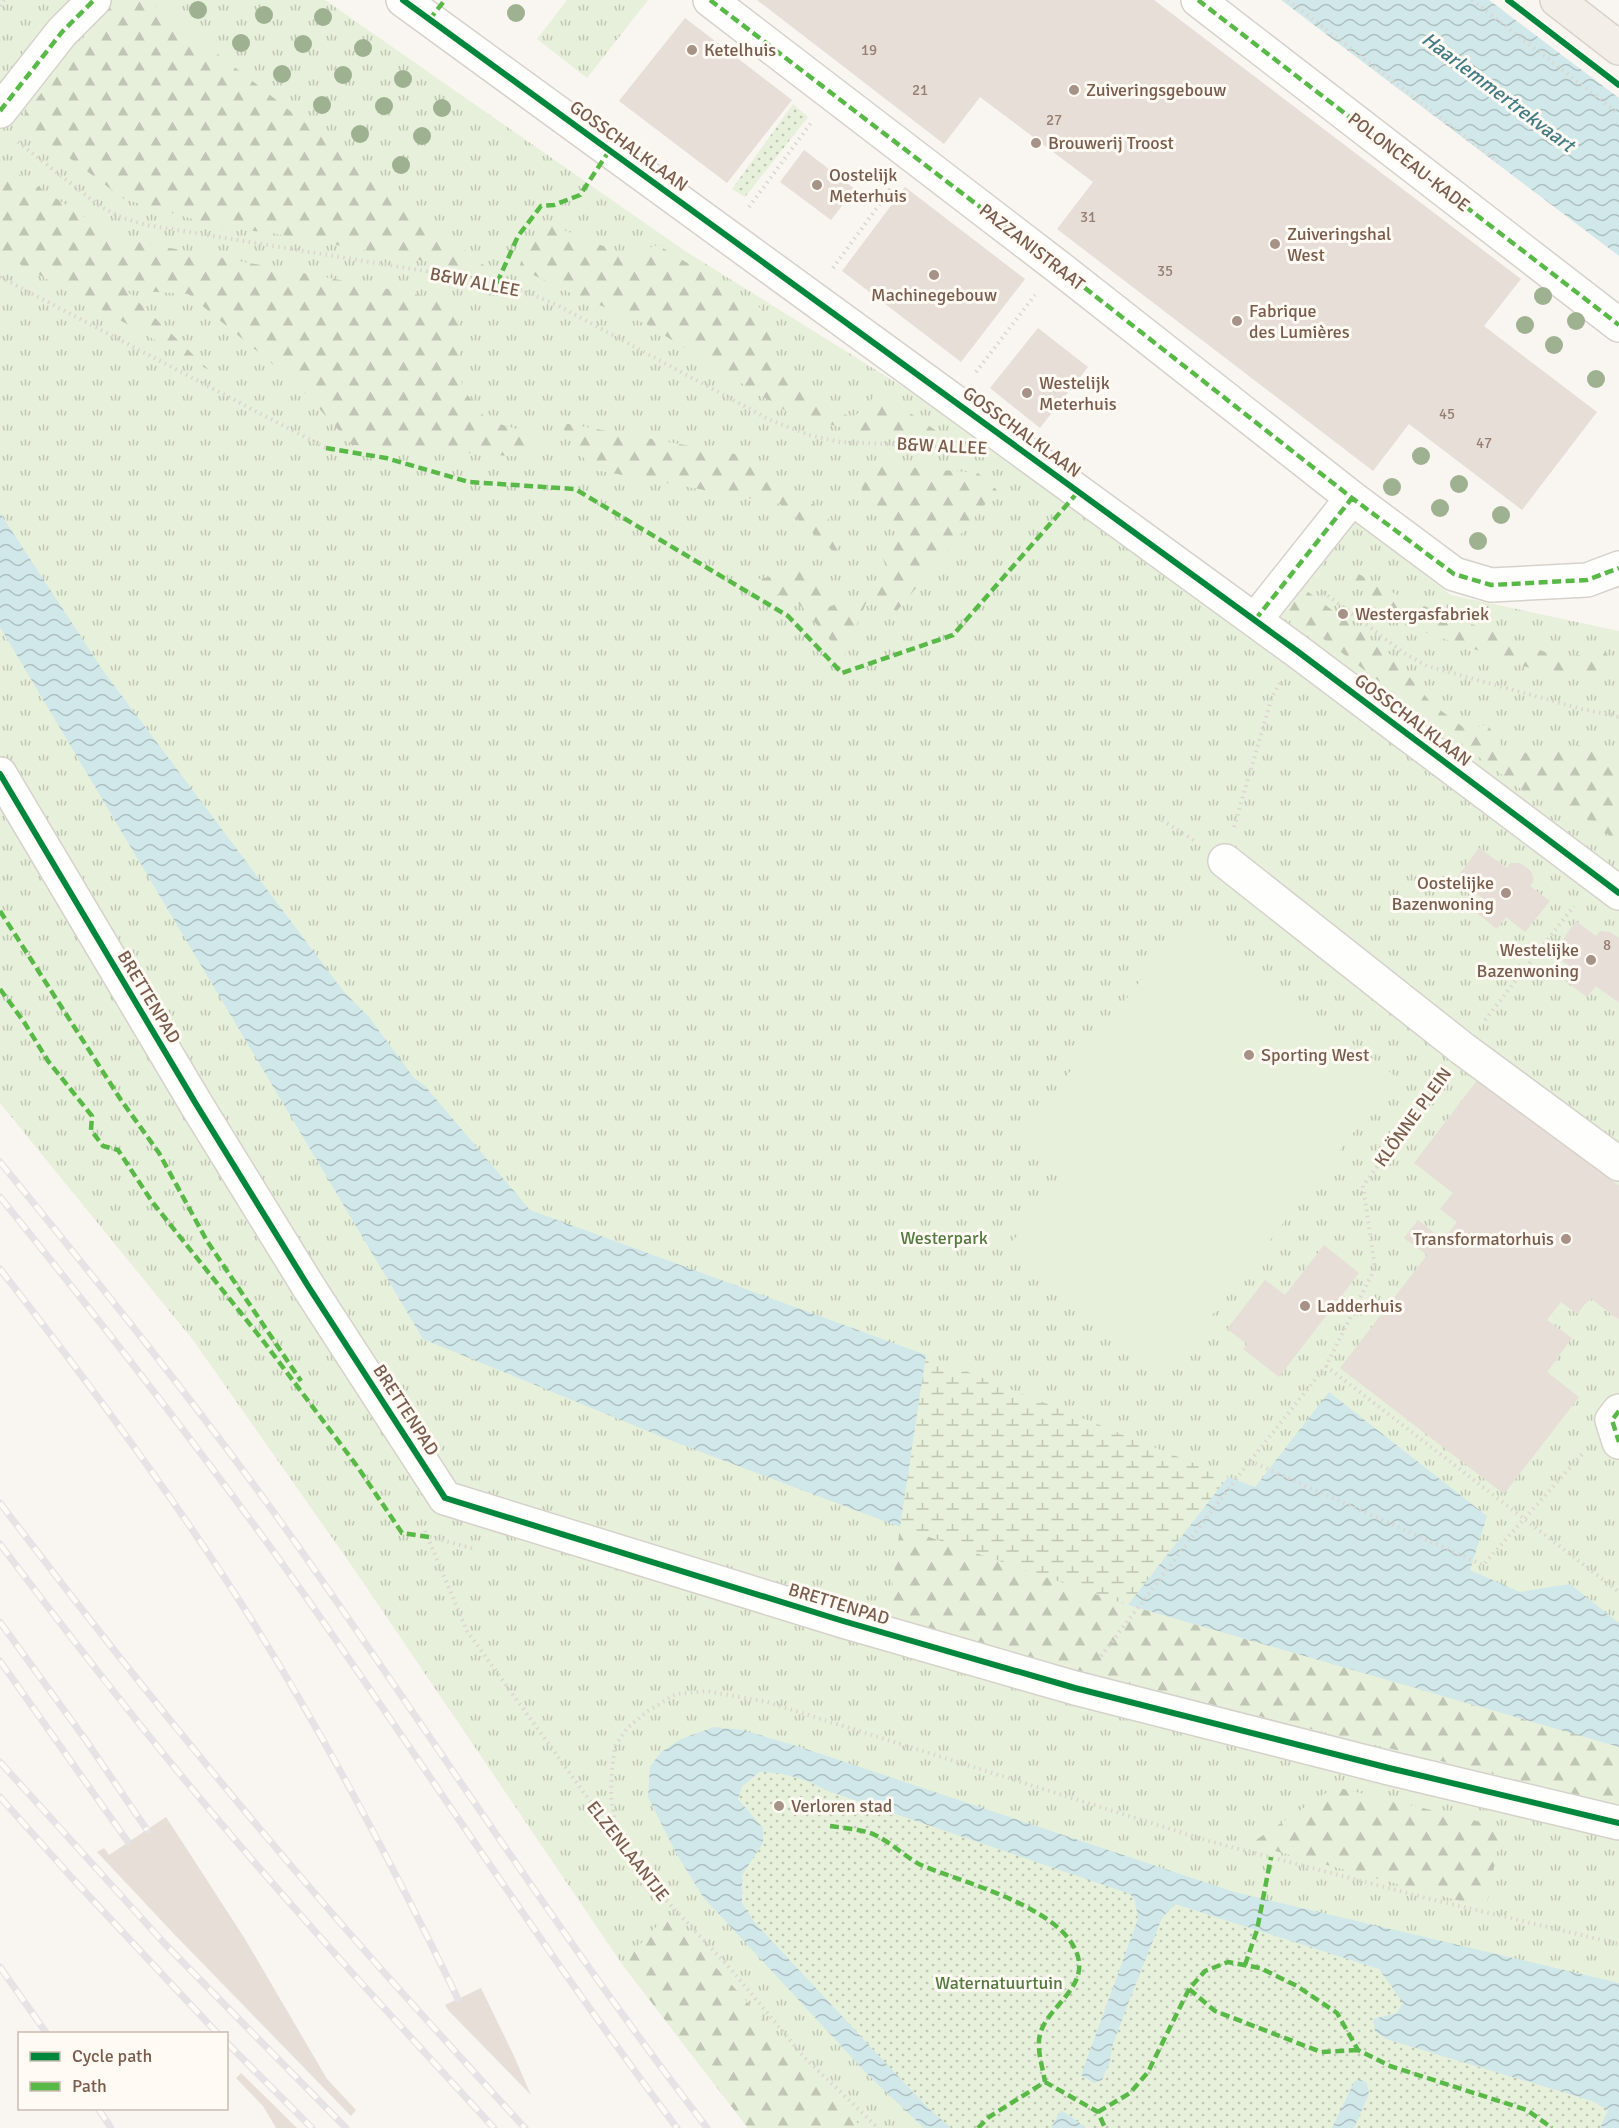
<svg xmlns="http://www.w3.org/2000/svg" width="1619" height="2128" viewBox="0 0 1619 2128" font-family="Signika,sans-serif">
  <defs>
    <pattern id="grass-tufts" width="24" height="20" patternUnits="userSpaceOnUse" patternTransform="scale(1.5)"><rect width="24" height="20" fill="#e7f0db"/><path d="M3 7l-1-3M5 7V3M7 7l1-3M15 17l-1-3M17 17v-4M19 17l1-3" fill="none" stroke="#c0c6b4"/></pattern>
    <pattern id="forest-firs" width="22" height="20" patternUnits="userSpaceOnUse" patternTransform="scale(1.5)"><rect width="22" height="20" fill="#e7f0db"/><path d="M5 1l3.5 6h-7zM16 11l3.5 6h-7z" fill="#c0c6b4"/></pattern>
    <pattern id="wetland-marsh" width="20" height="14" patternUnits="userSpaceOnUse" patternTransform="scale(1.5)"><rect width="20" height="14" fill="#e7f0db"/><path d="M1 5h8M5 5V1M11 12h8M15 12V8" fill="none" stroke="#c0c6b4"/></pattern>
    <pattern id="garden-dots" width="8" height="8" patternUnits="userSpaceOnUse" patternTransform="scale(1.5)"><rect width="8" height="8" fill="#e7f0db"/><path d="M2 2h.1M6 6h.1" fill="none" stroke="#c0c6b4" stroke-width="1.8" stroke-linecap="round"/></pattern>
    <pattern id="water-waves" width="16" height="10" patternUnits="userSpaceOnUse" patternTransform="scale(1.5)"><rect width="16" height="10" fill="#d0e8ea"/><path d="M0 5q4-4 8 0t8 0" fill="none" stroke="#aebfc0"/></pattern>
  </defs>
  <rect width="100%" height="100%" fill="#f9f5f0"/>
  <path fill="url(#grass-tufts)" d="M0 0H325L685 251 1030 466 1260 641 1355 522 1451 595 1619 631V2128H748L622 1964 354 1569 193 1340 0 1103Z
    M567 0H648L587 78 537 39Z"/>
  <path fill="url(#forest-firs)" d="M112 0H148L255 83 495 274 271 233 220 227 124 199 20 121Z
    M0 162 117 238 457 302 462 388 487 420 548 439 526 457 352 445 298 385 188 294 126 290 209 370 0 253Z
    M548 220 564 230 625 255 658 245 775 317 772 364 852 419 879 392 941 434 862 432 794 416 646 324 575 295 519 268 526 247Z
    M558 422 740 455 827 514 841 558 780 504 590 469 578 448Z
    M859 463 978 473 997 490 897 611 866 603 844 656 799 604 749 581 819 567 826 608 891 583 881 552 909 526 864 511Z
    M1344 566 1403 598 1558 657 1605 653 1619 666V668L1559 678 1383 618Z
    M1295 582 1391 655 1432 704 1467 730 1487 724 1508 755 1580 745 1619 748V843L1556 794 1530 796 1279 605Z
    M900 1527 1128 1605 1619 1747V1803L1570 1793 960 1642 888 1621Z
    M1335 1787 1502 1827 1486 1908 1250 1844Z
    M668 1914 842 2108 863 2128H748L622 1964Z"/>
  <path fill="url(#wetland-marsh)" d="M926 1355 1228 1477 1128 1605 900 1527Z"/>
  <path fill="url(#garden-dots)" d="M793 104 808 117 745 197 732 189Z
    M766 1756 1229 1907 1563 1986 1619 2128H937L729 1909 715 1823Z"/>
  <path fill="#e7f0db" d="M1189 918 1396 1077 1166 1375 1005 1251 1063 1176 1017 1140Z"/>
  <path fill="url(#water-waves)" d="M1281 0H1489L1619 98V256Z
    M0 513 104 672 344 992 369 1017 414 1078 425 1086 530 1210 926 1355 900 1527 667 1439 423 1339 0 627Z
    M1329 1392 1487 1516 1470 1570 1520 1592 1570 1584 1619 1623V1747L1128 1605 1228 1477 1255 1487Z
    M714 1727 743 1730 803 1748 1234 1892 1619 1983V2128H1600L1608 2110 1592 2101 1386 2039 1375 2031 1373 2019 1397 2013 1403 2003 1379 1969 1175 1904 1162 1918 1129 2001 1112 2047 1110 2061 1102 2080 1094 2083 1081 2075 1138 1919 1135 1900 1130 1894 828 1791C805 1779 785 1772 759 1772L742 1787 738 1799 763 1828V1843L742 1875V1903L754 1922 926 2106 951 2128H924L869 2076 703 1897 676 1853 648 1797 650 1767 661 1752 681 1739Z
    M1359 2079 1367 2083 1369 2094 1354 2128H1332L1354 2082Z
    M1061 2110 1084 2126 1085 2128H1051Z"/>
  <path fill="#e6ded7" d="M757 0H1154L1521 279 1484 326 1597 412 1522 510 1409 424 1373 471 1057 229 1093 182 980 97 944 144Z
    M685 18 792 100 727 183 619 101Z
    M804 150 855 189 831 220 780 182Z
    M905 187 1025 279 961 362 842 271Z
    M1038 328 1088 367 1040 428 990 388Z
    M1479 848 1507 868 1510 863H1520L1531 871 1534 881 1530 886 1550 901 1525 932 1506 917 1497 929 1474 911 1483 899 1456 879Z
    M1576 921 1596 936 1600 931 1610 932 1619 938V1003L1596 986 1587 997 1564 980 1572 968 1553 953Z
    M1479 1078 1619 1186V1320L1590 1298 1577 1314 1561 1302 1547 1320 1572 1338 1547 1372 1579 1397 1504 1494 1340 1368 1427 1255 1404 1238 1418 1220 1443 1240 1457 1222 1440 1209 1453 1193 1414 1163Z
    M1324 1245 1359 1273 1279 1377 1243 1349 1247 1344 1227 1329 1265 1280 1285 1295Z
    M166 1817 245 1939 327 2079 356 2110 351 2116 174 1934 97 1852 104 1848 109 1855Z
    M481 1988 514 2056 531 2095 448 2010 445 2005Z
    M241 2073 297 2128H276L263 2106 236 2078Z"/>
  <g fill="none" stroke-linecap="round" stroke-linejoin="round">
    <g stroke="#d7d1cb" stroke-width="36">
      <path id="minor" d="M403 0 1297 651 1619 893
        M710 0 1057 266 1352 498 1454 574 1491 585 1587 580 1619 568
        M1198 0 1619 325
        M0 111 62 32 94 0
        M1255 620 1352 498
        M0 774 196 1104 308 1286 445 1498 843 1621 1075 1688 1389 1768 1619 1823
        M1225 861 1463 1049 1619 1164
        M1619 1411 1612 1420 1619 1442"/>
    </g>
    <g stroke="#dad1cc" stroke-width="36">
      <path id="major" d="M1557 0 1619 48"/>
    </g>
    <path stroke="#dcd5d0" stroke-width="4" stroke-dasharray="1.5 4.5" stroke-linecap="butt" d="M1288 0 1498 162
      M1472 0 1619 114
      M0 6 4 0
      M18 142 101 207 123 218 147 225 497 283 522 290 559 306 770 420 809 435 840 442 951 447
      M749 207 811 123
      M833 268 892 187
      M0 277 326 448
      M976 372 1035 295
      M1323 592 1404 653 1427 666 1582 709 1619 717
      M1162 820 1195 841
      M1234 827 1272 697 1280 683
      M1485 1020 1574 906
      M1326 1366 1619 1592
      M1250 1461 1483 1565 1584 1452
      M425 1531 467 1631 647 1880 730 1968 803 2056 878 2128
      M430 1537 475 1549
      M1101 1656 1250 1461 1326 1366 1375 1268 1363 1186 1442 1077
      M618 1841 611 1796 612 1770 615 1746 627 1728 648 1711 676 1694 707 1691 767 1702 1205 1840 1426 1898 1619 1944"/>
    <use href="#minor" stroke="#fefefd" stroke-width="33"/>
    <use href="#major" stroke="#f3eee8" stroke-width="33"/>
    <g stroke="#e6e3e7" stroke-width="7">
      <path id="rail" d="M0 1162C99 1283 197 1405 288 1532 428 1730 559 1935 707 2128
        M0 1197C106 1328 209 1460 306 1597 430 1774 547 1955 677 2128
        M0 1269C79 1370 155 1472 226 1580 313 1713 388 1855 458 1999
        M0 1503C129 1673 263 1838 406 1997 446 2041 485 2085 525 2128
        M0 1544C71 1638 143 1731 219 1821 308 1926 401 2027 494 2128
        M0 1622 85 1739 147 1830
        M0 1661 128 1842
        M0 1762 164 1943 346 2128
        M0 1797 73 1879 218 2034
        M0 1967 47 2034
        M226 2042 312 2128
        M98 2108 111 2128"/>
    </g>
    <use href="#rail" stroke="#fffaf3" stroke-width="4.5" stroke-dasharray="14" stroke-linecap="butt"/>
    <path stroke="#58b947" stroke-width="4.5" stroke-dasharray="9 4.5" stroke-linecap="butt" d="M710 0 1057 266 1352 498 1454 574 1491 585 1587 580 1619 568
      M1198 0 1619 325
      M429 20 445 0
      M0 111 62 32 94 0
      M497 283 518 236 541 206 554 205 580 195 609 151
      M326 448 386 458 469 482 575 489 788 616 842 673 953 635 1078 492
      M1255 620 1352 498
      M0 911 121 1100 159 1153 207 1241 301 1381
      M0 989 24 1022 48 1061 92 1116 91 1130 103 1146 118 1150 153 1203 264 1342 357 1466 402 1533 429 1537
      M1619 1411 1612 1420 1619 1442
      M830 1826C844 1828 862 1829 875 1835 892 1843 905 1857 921 1865 963 1883 1072 1909 1079 1962 1083 1993 1040 2012 1039 2041 1038 2054 1043 2069 1045 2082
      M1245 1965 1257 1930 1271 1857
      M1189 1989 1215 2011 1321 2052 1358 2050
      M1098 2112 1130 2093 1148 2072 1189 1989 1205 1971 1228 1962 1260 1968 1297 1986 1337 2013 1358 2050 1390 2066 1527 2110 1552 2128
      M978 2128 989 2117 1045 2082 1098 2112 1105 2128"/>
    <g stroke="#fffaf3" stroke-width="10">
      <path id="cycleway" d="M403 0 1297 651 1619 893
        M1508 0 1619 85
        M0 774 196 1104 308 1286 445 1498 843 1621 1075 1688 1389 1768 1619 1823"/>
    </g>
    <use href="#cycleway" stroke="#00873e" stroke-width="6"/>
  </g>
  <g fill="#9eb190">
    <circle cx="198" cy="10" r="9"/>
    <circle cx="516" cy="13" r="9"/>
    <circle cx="264" cy="15" r="9"/>
    <circle cx="323" cy="17" r="9"/>
    <circle cx="241" cy="43" r="9"/>
    <circle cx="303" cy="44" r="9"/>
    <circle cx="363" cy="48" r="9"/>
    <circle cx="282" cy="74" r="9"/>
    <circle cx="343" cy="75" r="9"/>
    <circle cx="403" cy="79" r="9"/>
    <circle cx="322" cy="105" r="9"/>
    <circle cx="384" cy="106" r="9"/>
    <circle cx="442" cy="108" r="9"/>
    <circle cx="360" cy="134" r="9"/>
    <circle cx="422" cy="136" r="9"/>
    <circle cx="401" cy="165" r="9"/>
    <circle cx="1543" cy="296" r="9"/>
    <circle cx="1576" cy="321" r="9"/>
    <circle cx="1525" cy="325" r="9"/>
    <circle cx="1554" cy="345" r="9"/>
    <circle cx="1596" cy="379" r="9"/>
    <circle cx="1421" cy="456" r="9"/>
    <circle cx="1459" cy="484" r="9"/>
    <circle cx="1392" cy="487" r="9"/>
    <circle cx="1440" cy="508" r="9"/>
    <circle cx="1501" cy="515" r="9"/>
    <circle cx="1478" cy="541" r="9"/>
  </g>
  <g fill="#a69286" stroke="#fffaf3" stroke-width="2">
    <circle cx="692" cy="50" r="6"/>
    <circle cx="1074" cy="90" r="6"/>
    <circle cx="1036" cy="143" r="6"/>
    <circle cx="817" cy="185" r="6"/>
    <circle cx="1275" cy="244" r="6"/>
    <circle cx="934" cy="275" r="6"/>
    <circle cx="1237" cy="321" r="6"/>
    <circle cx="1027" cy="393" r="6"/>
    <circle cx="1343" cy="614" r="6"/>
    <circle cx="1506" cy="893" r="6"/>
    <circle cx="1591" cy="960" r="6"/>
    <circle cx="1249" cy="1055" r="6"/>
    <circle cx="1566" cy="1239" r="6"/>
    <circle cx="1305" cy="1306" r="6"/>
    <circle cx="779" cy="1806" r="6"/>
  </g>
  <g text-anchor="middle" dominant-baseline="central" stroke-width="6" stroke-linejoin="round" paint-order="stroke">
    <g font-size="15" fill="#977e72">
      <text x="869" y="50">19</text>
      <text x="920" y="90">21</text>
      <text x="1054" y="120">27</text>
      <text x="1088" y="217">31</text>
      <text x="1165" y="271">35</text>
      <text x="1447" y="414">45</text>
      <text x="1484" y="443">47</text>
      <text x="1607" y="945">8</text>
    </g>
    <g font-size="18" fill="#7a5c4d" stroke="#fffaf3" text-anchor="start">
      <text x="704" y="50">Ketelhuis</text>
      <text x="1086" y="90">Zuiveringsgebouw</text>
      <text x="1048" y="143">Brouwerij Troost</text>
      <text x="829" y="175">Oostelijk<tspan x="829" dy="21">Meterhuis</tspan></text>
      <text x="1287" y="234">Zuiveringshal<tspan x="1287" dy="21">West</tspan></text>
      <text x="934" y="295" text-anchor="middle">Machinegebouw</text>
      <text x="1249" y="311">Fabrique<tspan x="1249" dy="21">des Lumières</tspan></text>
      <text x="1039" y="383">Westelijk<tspan x="1039" dy="21">Meterhuis</tspan></text>
      <text x="1355" y="614">Westergasfabriek</text>
      <text x="1494" y="883" text-anchor="end">Oostelijke<tspan x="1494" dy="21">Bazenwoning</tspan></text>
      <text x="1579" y="950" text-anchor="end">Westelijke<tspan x="1579" dy="21">Bazenwoning</tspan></text>
      <text x="1261" y="1055">Sporting West</text>
      <text x="1554" y="1239" text-anchor="end">Transformatorhuis</text>
      <text x="1317" y="1306">Ladderhuis</text>
      <text x="791" y="1806">Verloren stad</text>
    </g>
    <g font-size="18" fill="#7a5c4d" stroke="#fffaf3">
      <text transform="translate(629 146) rotate(36)">GOSSCHALKLAAN</text>
      <text transform="translate(1409 162) rotate(38)">POLONCEAU-KADE</text>
      <text transform="translate(1032 247) rotate(38)">PAZZANISTRAAT</text>
      <text transform="translate(475 282) rotate(11)">B&amp;W ALLEE</text>
      <text transform="translate(1022 432) rotate(36)">GOSSCHALKLAAN</text>
      <text transform="translate(942 446) rotate(3)">B&amp;W ALLEE</text>
      <text transform="translate(1413 720) rotate(37)">GOSSCHALKLAAN</text>
      <text transform="translate(149 997) rotate(59)">BRETTENPAD</text>
      <text transform="translate(1413 1117) rotate(-54)">KLÖNNE PLEIN</text>
      <text transform="translate(406 1410) rotate(57)">BRETTENPAD</text>
      <text transform="translate(839 1604) rotate(17)">BRETTENPAD</text>
      <text transform="translate(628 1851) rotate(52)">ELZENLAANTJE</text>
    </g>
    <g font-size="18" fill="#537a41" stroke="#fffaf3">
      <text x="944" y="1238">Westerpark</text>
      <text x="999" y="1983">Waternatuurtuin</text>
    </g>
    <g font-size="20" font-style="italic" fill="#437c86" stroke="#fffaf3">
      <text transform="translate(1498 92) rotate(37)">Haarlemmertrekvaart</text>
    </g>
  </g>
  <rect x="18" y="2032" width="210" height="78" fill="#fffaf3" stroke="#cabbb1" stroke-width="1.5"/>
  <rect x="30" y="2052" width="30" height="9" fill="#00873e" stroke="#cabbb1" stroke-width="1.5"/>
  <text x="72" y="2062" font-size="18" fill="#7a5c4d">Cycle path</text>
  <rect x="30" y="2082" width="30" height="9" fill="#58b947" stroke="#cabbb1" stroke-width="1.5"/>
  <text x="72" y="2092" font-size="18" fill="#7a5c4d">Path</text>
</svg>
